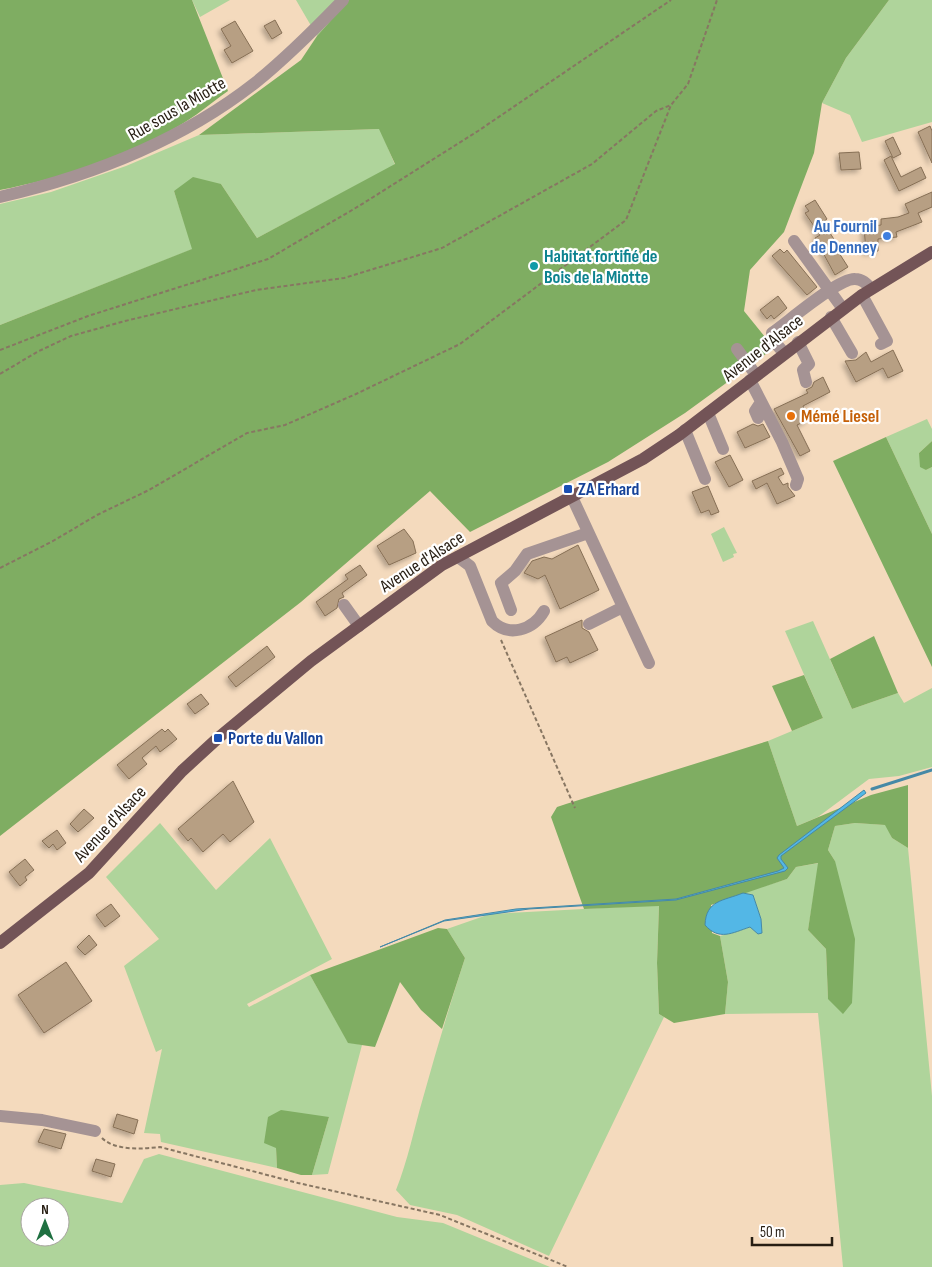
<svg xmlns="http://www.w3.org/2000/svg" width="932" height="1267" viewBox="0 0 932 1267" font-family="'Sofia Sans Condensed',sans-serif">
  <defs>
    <filter id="shadow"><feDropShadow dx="-3" dy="3" stdDeviation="2.5" flood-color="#0004"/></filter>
  </defs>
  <rect width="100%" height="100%" fill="#f4dabd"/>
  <path fill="#afd49b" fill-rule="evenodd" d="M192 0H230L200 17Z
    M296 0H349L317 36Z
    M889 0H932V122L862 142 850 115 822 103 846 58Z
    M380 129 395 165 257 238 221 184 174 191 193 249 0 325V204L51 192 126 166 199 135Z
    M927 419 932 429V441L919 453 926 470 932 467V534L886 437Z
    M724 527 737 553 733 554 734 557 723 562 711 534Z
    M813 621 852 709 898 693 904 703 932 688V767L899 776 869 779 818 817 797 826 768 741 823 718 785 631Z
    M160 823 216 890 270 838 332 959 247 1004 249 1007 310 975 348 1042 362 1045 328 1174 312 1175 329 1117 276 1148 277 1168 161 1142 160 1134 144 1133 162 1049 156 1052 124 966 159 939 106 877Z
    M855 823 886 825 892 838 908 848 932 1096V1267H843L818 1013 725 1014 728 982 720 936 750 927 758 934 761 919 753 895 743 893 787 879 796 867 819 863 808 930 826 949 828 999 835 861 828 850 835 826Z
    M659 905 657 963 659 1014 664 1017 549 1256 457 1215 410 1205 396 1190C408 1160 414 1129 423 1098 436 1051 450 1004 465 958L447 929 490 914Z
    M159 1154 397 1217 443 1223 550 1267H0V1185L24 1183 122 1203 144 1159ZM30 1207H60V1237H30Z"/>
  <path fill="#7fad62" d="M0 0H192L228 91C211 103 195 117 177 127 122 158 62 178 0 190Z
    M349 0H889L846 58 822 103 814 153 784 232 750 270 744 311 769 342 770 351 685 413 608 462 470 532 430 491 301 602 0 836V325L192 249 174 191 193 177 221 184 257 238 395 164 379 129 199 135 301 60 317 36Z
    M886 437 932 534V667L833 461Z
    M932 441V467L926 470 920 467 919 453Z
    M874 636 898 693 852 709 830 659Z
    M804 675 823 718 792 731 772 686Z
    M768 741 797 826 871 795 908 785V848L892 838 885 825 855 823 835 826 828 850 835 861 855 939 852 1003 843 1014 828 999 826 949 808 930 818 863 796 867 787 879 711 905 712 933 720 936 728 982 725 1014 674 1023 659 1014 657 963 659 906 584 909 551 817 557 807 566 804Z
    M438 928 447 929 465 958 442 1029 421 1010 400 982 375 1047 348 1043 310 975Z
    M281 1110 329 1117 312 1175H301L277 1168 276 1148 264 1143 268 1117Z"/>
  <path fill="#53b7e6" stroke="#4689a6" d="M864 790 866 793 781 856V859L788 868 785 871 676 900 529 909 444 921 380 947 445 920 516 909 676 899 778 871 784 868 777 858 779 855Z
    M743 893 753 895 761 919 762 933 758 934 750 927C732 933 719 941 705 925 706 900 723 901 743 893Z"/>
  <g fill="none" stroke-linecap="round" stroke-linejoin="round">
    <path stroke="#4689a6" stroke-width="3" d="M872 789 932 770"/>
  </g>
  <path fill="#b79f83" stroke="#866f55" filter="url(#shadow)" d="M275 20 282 33 272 39 264 26Z
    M235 21 253 51 232 63 224 50 231 46 221 29Z
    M930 126 932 131V163L918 132Z
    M893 137 901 154 893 158 885 141Z
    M859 152 861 169 841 170 839 153Z
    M891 156 901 177 921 167 926 178 899 191 884 160Z
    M932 192V207L918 213 922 222 896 232 897 237 878 239V251L866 252 864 227 881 225V219L898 217 909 213 905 204Z
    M815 200 827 219 823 222 837 244 834 245 848 267 835 275 815 238 820 235 805 213 809 211 805 206Z
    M780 249 784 253 787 250 817 287 807 295 772 256Z
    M778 296 787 308 774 319 771 315 767 319 760 310Z
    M893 350 903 371 888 378 883 368 856 382 845 361 856 360 866 352 871 362Z
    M823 377 830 392 803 406 808 420 797 425 810 451 800 456 774 409 808 393 806 390 812 387 814 382Z
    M753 424 758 426 763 424 770 437 745 448 737 432Z
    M730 455 743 480 729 487 715 462Z
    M781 468 784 474 778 477 783 485 788 483V487L795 496 777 504 767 483 756 489 752 481Z
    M708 486 719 512 711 515 709 510 701 513 692 492Z
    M404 529 413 541 416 553 389 565 377 546Z
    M578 545 599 590 560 609 545 575 538 579 524 573 532 561 544 557 552 559Z
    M360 565 367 575 342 593 344 597 339 599 337 608 325 616 316 602 348 579 345 575Z
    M582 620V628L589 632 598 650 570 663 567 657 556 662 545 637Z
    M267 646 275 657 236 687 228 677Z
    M201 694 209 704 195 714 187 704Z
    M162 729 165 732 168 729 177 739 160 752 156 746 142 758 147 764 129 779 117 765Z
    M233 781 254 822 230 842 223 834 203 852 191 838 188 841 178 829Z
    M84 809 94 818 78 832 70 824Z
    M57 830 66 843 57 850 53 844 49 848 42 841Z
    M25 859 34 870 25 877 27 880 20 886 9 872Z
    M111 904 120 916 105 927 96 915Z
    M89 935 97 945 85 955 77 947Z
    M66 962 92 1001 44 1033 18 995Z
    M117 1114 138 1120 134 1134 113 1127Z
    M44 1129 66 1134 61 1149 38 1142Z
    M96 1159 115 1164 111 1177 92 1171Z"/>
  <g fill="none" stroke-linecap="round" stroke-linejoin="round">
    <path stroke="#877662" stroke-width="2" stroke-dasharray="4 2.5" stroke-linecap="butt" d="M0 350 88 316 268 259 359 206 478 131 671 0
      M0 374 37 352 71 336 125 321 256 290 344 278 442 248 592 164 656 111 671 105
      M0 568 53 541 97 515 149 490 247 433 285 425 356 394 460 344 626 220 671 105 688 84 717 0
      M501 640 575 808
      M102 1138C115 1151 143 1149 160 1147L298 1183 440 1215 568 1267"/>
    <path stroke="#a59394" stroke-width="12" d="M0 197C91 176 181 141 255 83 286 58 315 29 343 0
      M794 241 843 309
      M862 295 887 341 881 344
      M831 317 852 353
      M798 342 809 364 803 370 806 382
      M737 349 756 375
      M784 353 773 340 772 333C788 322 838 278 855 279 862 279 866 283 871 289
      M750 380 782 442 798 479 796 485
      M708 413 723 449
      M758 418 755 411 761 402
      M685 430 705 479
      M572 497 649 663
      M458 557 470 566 492 621C509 638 533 630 544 611
      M344 605 359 626
      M511 610 501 583 515 571 527 554 588 533
      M589 624 623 607
      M0 1116 42 1120 95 1131"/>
    <path stroke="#735457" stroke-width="12" d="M0 943 89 873 182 771 218 738 311 661 442 565 643 459 679 435 862 295 932 252"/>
  </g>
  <circle fill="#3f7fe0" stroke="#fff" stroke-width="2" cx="887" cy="236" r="5"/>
  <circle fill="#0f9aa8" stroke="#fff" stroke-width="2" cx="534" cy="266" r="5"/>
  <circle fill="#e8710a" stroke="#fff" stroke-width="2" cx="791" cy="416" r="5"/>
  <g fill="#1a4fb4" stroke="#fff" stroke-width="2">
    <rect x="563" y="484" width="10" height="10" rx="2.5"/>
    <rect x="213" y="733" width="10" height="10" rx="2.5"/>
  </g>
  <g text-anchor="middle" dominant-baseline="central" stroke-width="4.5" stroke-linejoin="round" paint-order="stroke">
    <g font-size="18" fill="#261d12" stroke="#fff">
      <text transform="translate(177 109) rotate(-30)">Rue sous la Miotte</text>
      <text transform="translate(763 348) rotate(-38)">Avenue d'Alsace</text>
      <text transform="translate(422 562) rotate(-33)">Avenue d'Alsace</text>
      <text transform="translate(110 824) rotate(-47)">Avenue d'Alsace</text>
    </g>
    <g font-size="18" font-weight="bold" fill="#366cbe" stroke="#fff" text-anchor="end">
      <text x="877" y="226">Au Fournil<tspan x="877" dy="21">de Denney</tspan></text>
    </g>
    <g font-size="18" font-weight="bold" fill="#0d838f" stroke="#fff" text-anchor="start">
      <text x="544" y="256">Habitat fortifié de<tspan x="544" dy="21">Bois de la Miotte</tspan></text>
    </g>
    <g font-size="18" font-weight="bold" fill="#c56008" stroke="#fff" text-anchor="start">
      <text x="801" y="416">Mémé Liesel</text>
    </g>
    <g font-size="18" font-weight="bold" fill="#164399" stroke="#fff" text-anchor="start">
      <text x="578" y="489">ZA Erhard</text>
      <text x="228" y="738">Porte du Vallon</text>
    </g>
  </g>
  <g transform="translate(45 1222)"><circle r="24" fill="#ffffff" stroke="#a8a5a0"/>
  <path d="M0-4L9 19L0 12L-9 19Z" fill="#1f7041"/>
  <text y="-8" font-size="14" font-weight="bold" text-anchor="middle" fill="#261d12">N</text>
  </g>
  <path d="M752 1237v8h80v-8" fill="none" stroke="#261d12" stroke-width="2.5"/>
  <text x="760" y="1237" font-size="15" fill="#261d12" stroke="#ffffff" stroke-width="4" paint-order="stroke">50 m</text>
</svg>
